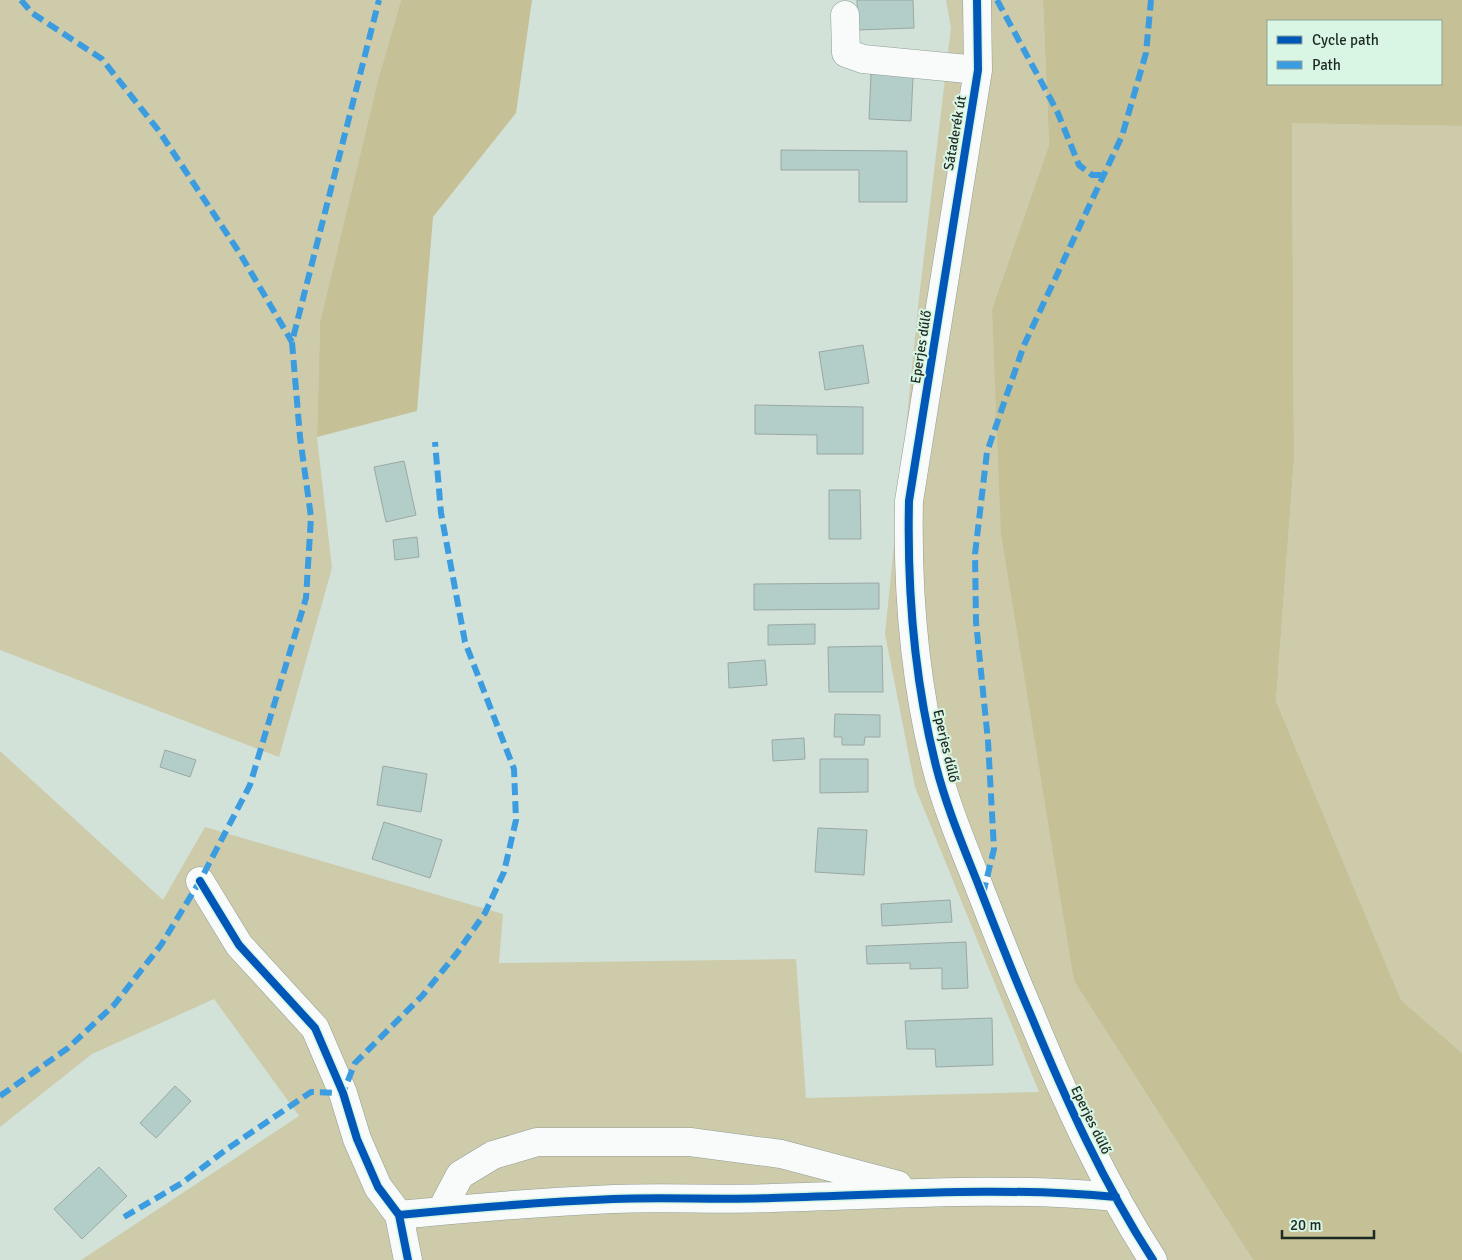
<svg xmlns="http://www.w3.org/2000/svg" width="1462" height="1260" viewBox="0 0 1462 1260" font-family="Signika,sans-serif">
  <rect width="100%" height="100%" fill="#d2e2d9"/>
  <path fill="#cecbab" d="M0 0H401L378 80 320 322 317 437 332 568 279 757 0 650Z
    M946 0H1043L1049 145 992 309 1074 981 1253 1260H81L299 1116 214 999 92 1054 0 1127V751L163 900 205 827 503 914 499 963 796 959 806 1098 1039 1092 915 787 885 634 919 298 951 28Z
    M1292 122 1462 126V1053L1401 1000 1276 701 1294 459Z"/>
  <path fill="#c5c095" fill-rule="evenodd" d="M401 0H532L516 113 433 217 417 411 317 437 320 322 378 80Z
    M1043 0H1462V126L1292 123 1294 459 1276 701 1401 1000 1462 1053V1260H1253L1074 981 1001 534 992 309 1049 145ZM1441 21V84H1268V21Z"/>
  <path fill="#b3cdc8" stroke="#9aa8a4" d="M857 0H913L914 28 858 30Z
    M871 74 913 76 911 121 869 119Z
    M781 150 907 151V202H859V170H781Z
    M863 345 869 383 825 390 819 352Z
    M755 405 863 407V454H817V435L755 434Z
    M404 461 416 515 386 522 374 467Z
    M829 490H860L861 539H829Z
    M417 537 419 557 395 560 393 540Z
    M879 583V609L754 610V584Z
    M815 624V644L768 645V625Z
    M882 646 883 692H829L828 647Z
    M765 660 767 685 729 688 728 663Z
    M835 714 880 715V737H865L864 745H842V737H834Z
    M804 738 805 759 773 761 772 740Z
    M165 750 196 760 190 777 160 767Z
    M820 759H868V792L820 793Z
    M383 766 427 774 421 812 377 805Z
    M384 822 442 840 430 878 372 859Z
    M818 828 867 830 864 875 815 872Z
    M950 900 952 922 882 926 881 904Z
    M966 942 968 988 942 989V968L910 969V963L867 964 866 946Z
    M992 1018 993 1065 936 1067 935 1049H907L905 1021Z
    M175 1086 191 1101 156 1138 140 1123Z
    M99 1167 127 1196 82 1239 54 1209Z"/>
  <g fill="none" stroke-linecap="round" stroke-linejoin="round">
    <g stroke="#919d96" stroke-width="29">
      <path id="minor" d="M977 0 978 70 909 501C907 591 914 679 936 766 947 809 964 848 980 889 996 930 1012 972 1030 1013 1065 1098 1103 1183 1153 1260
        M845 15 846 53 863 59 978 70
        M200 881 239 945 315 1028 343 1093 357 1139 378 1187 399 1215 408 1260
        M441 1211 460 1175 493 1155 537 1142H690L781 1154 898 1185
        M399 1215C470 1208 542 1202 613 1199 666 1197 719 1200 772 1198 887 1195 1001 1186 1116 1197"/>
    </g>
    <use href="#minor" stroke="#f8fbf9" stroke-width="28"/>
    <path stroke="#3c9ce0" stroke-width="6" stroke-dasharray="12 6" stroke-linecap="butt" d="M21 0 32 13 102 59 159 131 239 252 292 342
      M997 0 1057 111 1079 165 1092 175H1105
      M983 894 994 849 988 741 976 622 975 554 987 452 1024 345 1122 136 1146 53 1151 0
      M0 1096 68 1048 114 1005 161 945 200 881 250 785 306 598 311 517 300 437 292 342 379 0
      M124 1217 182 1183 227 1149 311 1092 343 1093 355 1063 422 996 457 953 485 913 504 872 516 820 514 769 465 642 441 513 435 442"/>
    <g stroke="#d9f6e5" stroke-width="11">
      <path id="cycleway" d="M977 0 978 70 909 501C907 591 914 679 936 766 947 809 964 848 980 889 996 930 1012 972 1030 1013 1065 1098 1103 1183 1153 1260
        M200 881 239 945 315 1028 343 1093 357 1139 378 1187 399 1215 408 1260
        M399 1215C470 1208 542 1202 613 1199 666 1197 719 1200 772 1198 887 1195 1001 1186 1116 1197"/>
    </g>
    <use href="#cycleway" stroke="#0057b8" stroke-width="8"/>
  </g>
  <g text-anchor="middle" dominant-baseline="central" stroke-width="4" stroke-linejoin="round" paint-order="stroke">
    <g font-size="14" fill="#1f2923" stroke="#d9f6e5">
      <text transform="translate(955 133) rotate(-80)">Sátaderék út</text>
      <text transform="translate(921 347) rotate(-81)">Eperjes dűlő</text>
      <text transform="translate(946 746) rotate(77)">Eperjes dűlő</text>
      <text transform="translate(1091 1120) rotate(64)">Eperjes dűlő</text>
    </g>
  </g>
  <rect x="1267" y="20" width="175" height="65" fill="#d9f6e5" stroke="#8fa497"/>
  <rect x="1277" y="36" width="25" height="8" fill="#0057b8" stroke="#8fa497"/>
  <text x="1312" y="45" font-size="15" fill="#1f2923">Cycle path</text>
  <rect x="1277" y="61" width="25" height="8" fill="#3c9ce0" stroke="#8fa497"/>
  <text x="1312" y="70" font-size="15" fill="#1f2923">Path</text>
  <path d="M1282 1230v8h92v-8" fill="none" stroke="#1f2923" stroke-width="2.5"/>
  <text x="1290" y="1230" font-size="15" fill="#1f2923" stroke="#d9f6e5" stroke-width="4" paint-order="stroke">20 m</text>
</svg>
